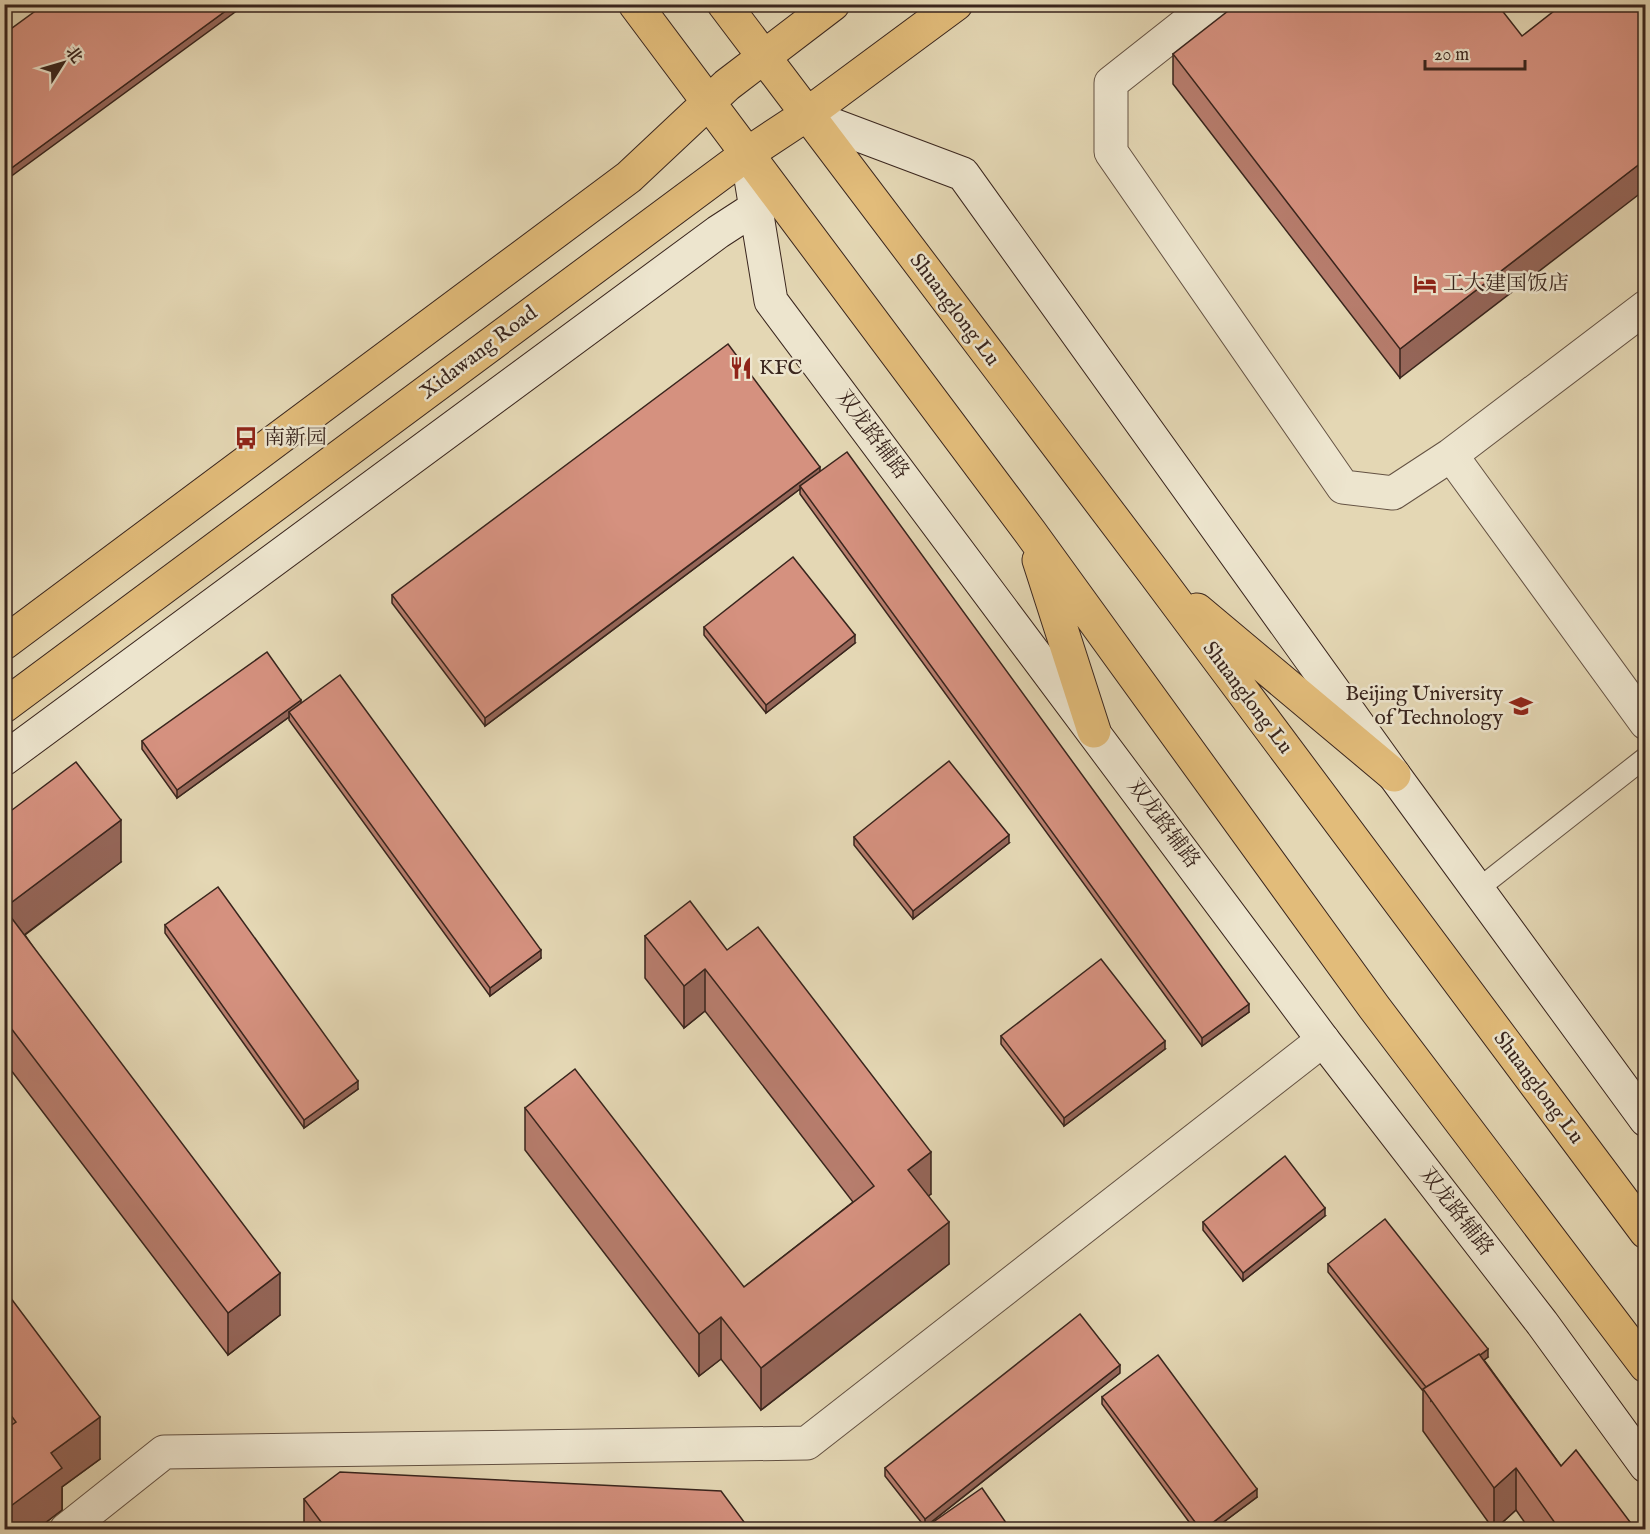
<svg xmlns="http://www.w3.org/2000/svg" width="1650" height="1534" viewBox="0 0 1650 1534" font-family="'IM FELL English','Noto Serif SC',serif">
  <rect width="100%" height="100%" fill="#e4d7b4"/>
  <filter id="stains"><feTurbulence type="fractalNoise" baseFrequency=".00333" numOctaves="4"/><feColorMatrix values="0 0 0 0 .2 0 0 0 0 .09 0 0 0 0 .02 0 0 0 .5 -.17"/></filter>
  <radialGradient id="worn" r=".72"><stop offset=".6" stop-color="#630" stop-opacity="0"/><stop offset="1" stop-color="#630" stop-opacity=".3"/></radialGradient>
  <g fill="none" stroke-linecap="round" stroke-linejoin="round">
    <g stroke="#645243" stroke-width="22">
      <path id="service" d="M1478 889 1646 757"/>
    </g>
    <g stroke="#645243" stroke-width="35">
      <path id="minor" d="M1211 4 1111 83V152L1343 487 1393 493 1451 455
        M1646 307 1451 455 1646 723
        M66 1530 164 1452 807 1443 1323 1040"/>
    </g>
    <g stroke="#39251d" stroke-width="35">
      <path id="secondary" d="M806 115 963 174 1394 775 1646 1120
        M747 154 771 301 1323 1040 1542 1323 1646 1466
        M4 759 718 232 772 197"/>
    </g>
    <g stroke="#39251d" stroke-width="35">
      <path id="primary" d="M635 4 1030 532 1374 1007 1646 1366
        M724 4 1155 574 1646 1232
        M1039 560 1094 731
        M1197 610 1394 775
        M4 643 629 177 727 85 833 4
        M4 706 747 154 806 115 956 4"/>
    </g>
    <use href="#service" stroke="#ede5ce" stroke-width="20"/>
    <use href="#minor" stroke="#ede5ce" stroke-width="33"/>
    <use href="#secondary" stroke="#ede5ce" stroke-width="33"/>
    <use href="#primary" stroke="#e2bc7a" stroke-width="33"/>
  </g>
  <path fill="#b77d6d" stroke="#39251d" stroke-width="1.5" d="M1522 36 1400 378 1173 84V54Z
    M820 472 1249 1012 1202 1046 800 494V489L485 726 392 603V595Z
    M704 627 855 643 766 713 704 635Z
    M301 703 541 958 490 996 289 720V717L177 798 142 749V741Z
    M4 816 121 862 25 935 280 1315 228 1355 4 1061Z
    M854 837 1009 843 913 919 854 845Z
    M165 925 358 1089 304 1128 165 933Z
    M645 936 727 950 931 1194 928 1196 949 1264 761 1410 721 1359 699 1376 525 1150V1108L744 1287 853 1202 705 1011 684 1028 645 978Z
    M1001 1036 1165 1049 1064 1126 1001 1044Z
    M1325 1216 1243 1281 1203 1230V1222Z
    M1328 1264 1488 1357 1484 1360 1561 1466 1636 1530H1530L1516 1510 1494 1530 1423 1431V1391L1328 1272Z
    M4 1289 100 1459 62 1487V1510L36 1530H4Z
    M1120 1373 925 1527 885 1476V1468Z
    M1102 1397 1257 1497 1213 1530H1195L1102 1404Z
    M304 1499 750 1530H304Z"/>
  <path fill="#956659" stroke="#39251d" stroke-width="1.5" d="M235 4H246L6 180V172Z
    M1646 159V189L1400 378V349Z
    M820 467V475L800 486V489L485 726V718Z
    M855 635V643L766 713V705Z
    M301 700V708L289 712V717L177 798V790Z
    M121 820V862L4 950V908Z
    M1009 835V843L913 919V911Z
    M541 950V958L490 996V988Z
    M705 969V1011L684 1028V986Z
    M1249 1004V1012L1202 1046V1038Z
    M1165 1041V1049L1064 1126V1118Z
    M358 1081V1089L304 1128V1120Z
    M931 1152V1194L908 1212V1170Z
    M1325 1208V1216L1243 1281V1273Z
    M949 1222V1264L761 1410V1368Z
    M280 1273V1315L228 1355V1313Z
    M721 1317V1359L699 1376V1334Z
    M1488 1349V1357L1431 1401V1393Z
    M1120 1365V1373L925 1527V1519Z
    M100 1417V1459L62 1487V1510L36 1530H4V1511L51 1453Z
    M1516 1468V1510L1494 1530V1488Z
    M1257 1489V1497L1213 1530H1203Z"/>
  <path fill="#d5917f" stroke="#39251d" stroke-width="1.5" d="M45 4H235L6 172 4 170V34Z
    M1237 4H1497L1522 36 1563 4H1633L1646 21V159L1400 349 1173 54Z
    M728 344 820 467 485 718 392 595Z
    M847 452 1249 1004 1202 1038 800 486Z
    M793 557 855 635 766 705 704 627Z
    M267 652 301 700 177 790 142 741Z
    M340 675 541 950 490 988 289 712Z
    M949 761 1009 835 913 911 854 837Z
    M76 762 121 820 4 908V816Z
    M218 887 358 1081 304 1120 165 925Z
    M690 901 727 950 758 927 931 1152 908 1170 949 1222 761 1368 721 1317 699 1334 525 1108 575 1069 744 1287 874 1186 705 969 684 986 645 936Z
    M4 908 280 1273 228 1313 4 1019Z
    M1101 959 1165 1041 1064 1118 1001 1036Z
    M1285 1156 1325 1208 1243 1273 1203 1222Z
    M1385 1219 1488 1349 1480 1355 1479 1354 1426 1387 1328 1264Z
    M4 1289 100 1417 51 1453 62 1468 4 1511V1430L16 1422 4 1406Z
    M1080 1314 1120 1365 925 1519 885 1468Z
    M1479 1354 1561 1466 1576 1450 1636 1530H1560L1516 1468 1494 1488 1423 1389Z
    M1158 1355 1257 1489 1203 1530H1201L1102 1397Z
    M340 1472 721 1491 750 1530H327L304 1499Z
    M982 1488 1011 1530H932L929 1525Z"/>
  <defs>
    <g id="hotel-bare" transform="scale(1.8)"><path d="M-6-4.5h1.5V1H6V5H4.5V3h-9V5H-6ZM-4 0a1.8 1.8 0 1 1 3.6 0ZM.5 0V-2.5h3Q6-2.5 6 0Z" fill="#8f2418" stroke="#ede5ce" stroke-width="2.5" paint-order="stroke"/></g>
    <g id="restaurant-bare" transform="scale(1.8)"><path d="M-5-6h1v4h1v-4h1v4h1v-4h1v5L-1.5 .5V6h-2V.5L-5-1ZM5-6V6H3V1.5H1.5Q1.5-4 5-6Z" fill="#8f2418" stroke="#ede5ce" stroke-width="2.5" paint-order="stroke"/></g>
    <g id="bus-bare" transform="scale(1.8)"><path d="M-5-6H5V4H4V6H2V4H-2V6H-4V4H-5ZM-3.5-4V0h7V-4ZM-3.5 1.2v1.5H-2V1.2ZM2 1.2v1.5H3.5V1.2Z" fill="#8f2418" stroke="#ede5ce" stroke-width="2.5" paint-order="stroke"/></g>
    <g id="university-bare" transform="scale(1.8)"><path d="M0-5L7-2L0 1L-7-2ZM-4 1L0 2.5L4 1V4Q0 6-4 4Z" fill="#8f2418" stroke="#ede5ce" stroke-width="2.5" paint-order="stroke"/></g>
  </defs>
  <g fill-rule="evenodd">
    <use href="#hotel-bare" x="1425" y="284"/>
    <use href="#restaurant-bare" x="741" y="368"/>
    <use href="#bus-bare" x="246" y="438"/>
    <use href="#university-bare" x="1521" y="706"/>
  </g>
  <g text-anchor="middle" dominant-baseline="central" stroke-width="5" stroke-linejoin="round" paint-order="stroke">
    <g font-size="21" fill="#39251d" stroke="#ede5ce" text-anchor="start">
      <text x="1443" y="284">工大建国饭店</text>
      <text x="759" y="368">KFC</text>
      <text x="264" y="438">南新园</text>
      <text x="1503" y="694" text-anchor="end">Beijing University<tspan x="1503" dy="24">of Technology</tspan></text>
    </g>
    <g font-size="21" fill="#39251d" stroke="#ede5ce">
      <text transform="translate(954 310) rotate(53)">Shuanglong Lu</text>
      <text transform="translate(479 353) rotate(-37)">Xidawang Road</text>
      <text transform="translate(872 435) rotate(53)">双龙路辅路</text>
      <text transform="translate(1247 698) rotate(53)">Shuanglong Lu</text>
      <text transform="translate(1163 824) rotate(53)">双龙路辅路</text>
      <text transform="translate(1538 1088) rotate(53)">Shuanglong Lu</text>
      <text transform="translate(1456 1212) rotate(52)">双龙路辅路</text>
    </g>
  </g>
  <rect width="1650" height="1534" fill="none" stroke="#e4d7b4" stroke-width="24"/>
  <rect x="6" y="6" width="1638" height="1522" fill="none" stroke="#39251d" stroke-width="3"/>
  <rect x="12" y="12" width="1626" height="1510" fill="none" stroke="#39251d" stroke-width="1.5"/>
  <g transform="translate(63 63) rotate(53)" stroke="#ede5ce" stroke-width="4.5" paint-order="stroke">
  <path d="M0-4.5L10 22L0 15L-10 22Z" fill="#39251d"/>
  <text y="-9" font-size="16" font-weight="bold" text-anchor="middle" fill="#39251d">北</text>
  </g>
  <path d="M1425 60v9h100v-9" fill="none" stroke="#39251d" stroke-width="3"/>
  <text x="1434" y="60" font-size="18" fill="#39251d" stroke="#ede5ce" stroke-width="4.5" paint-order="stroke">20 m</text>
  <rect width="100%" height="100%" filter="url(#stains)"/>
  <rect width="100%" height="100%" fill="url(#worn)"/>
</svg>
